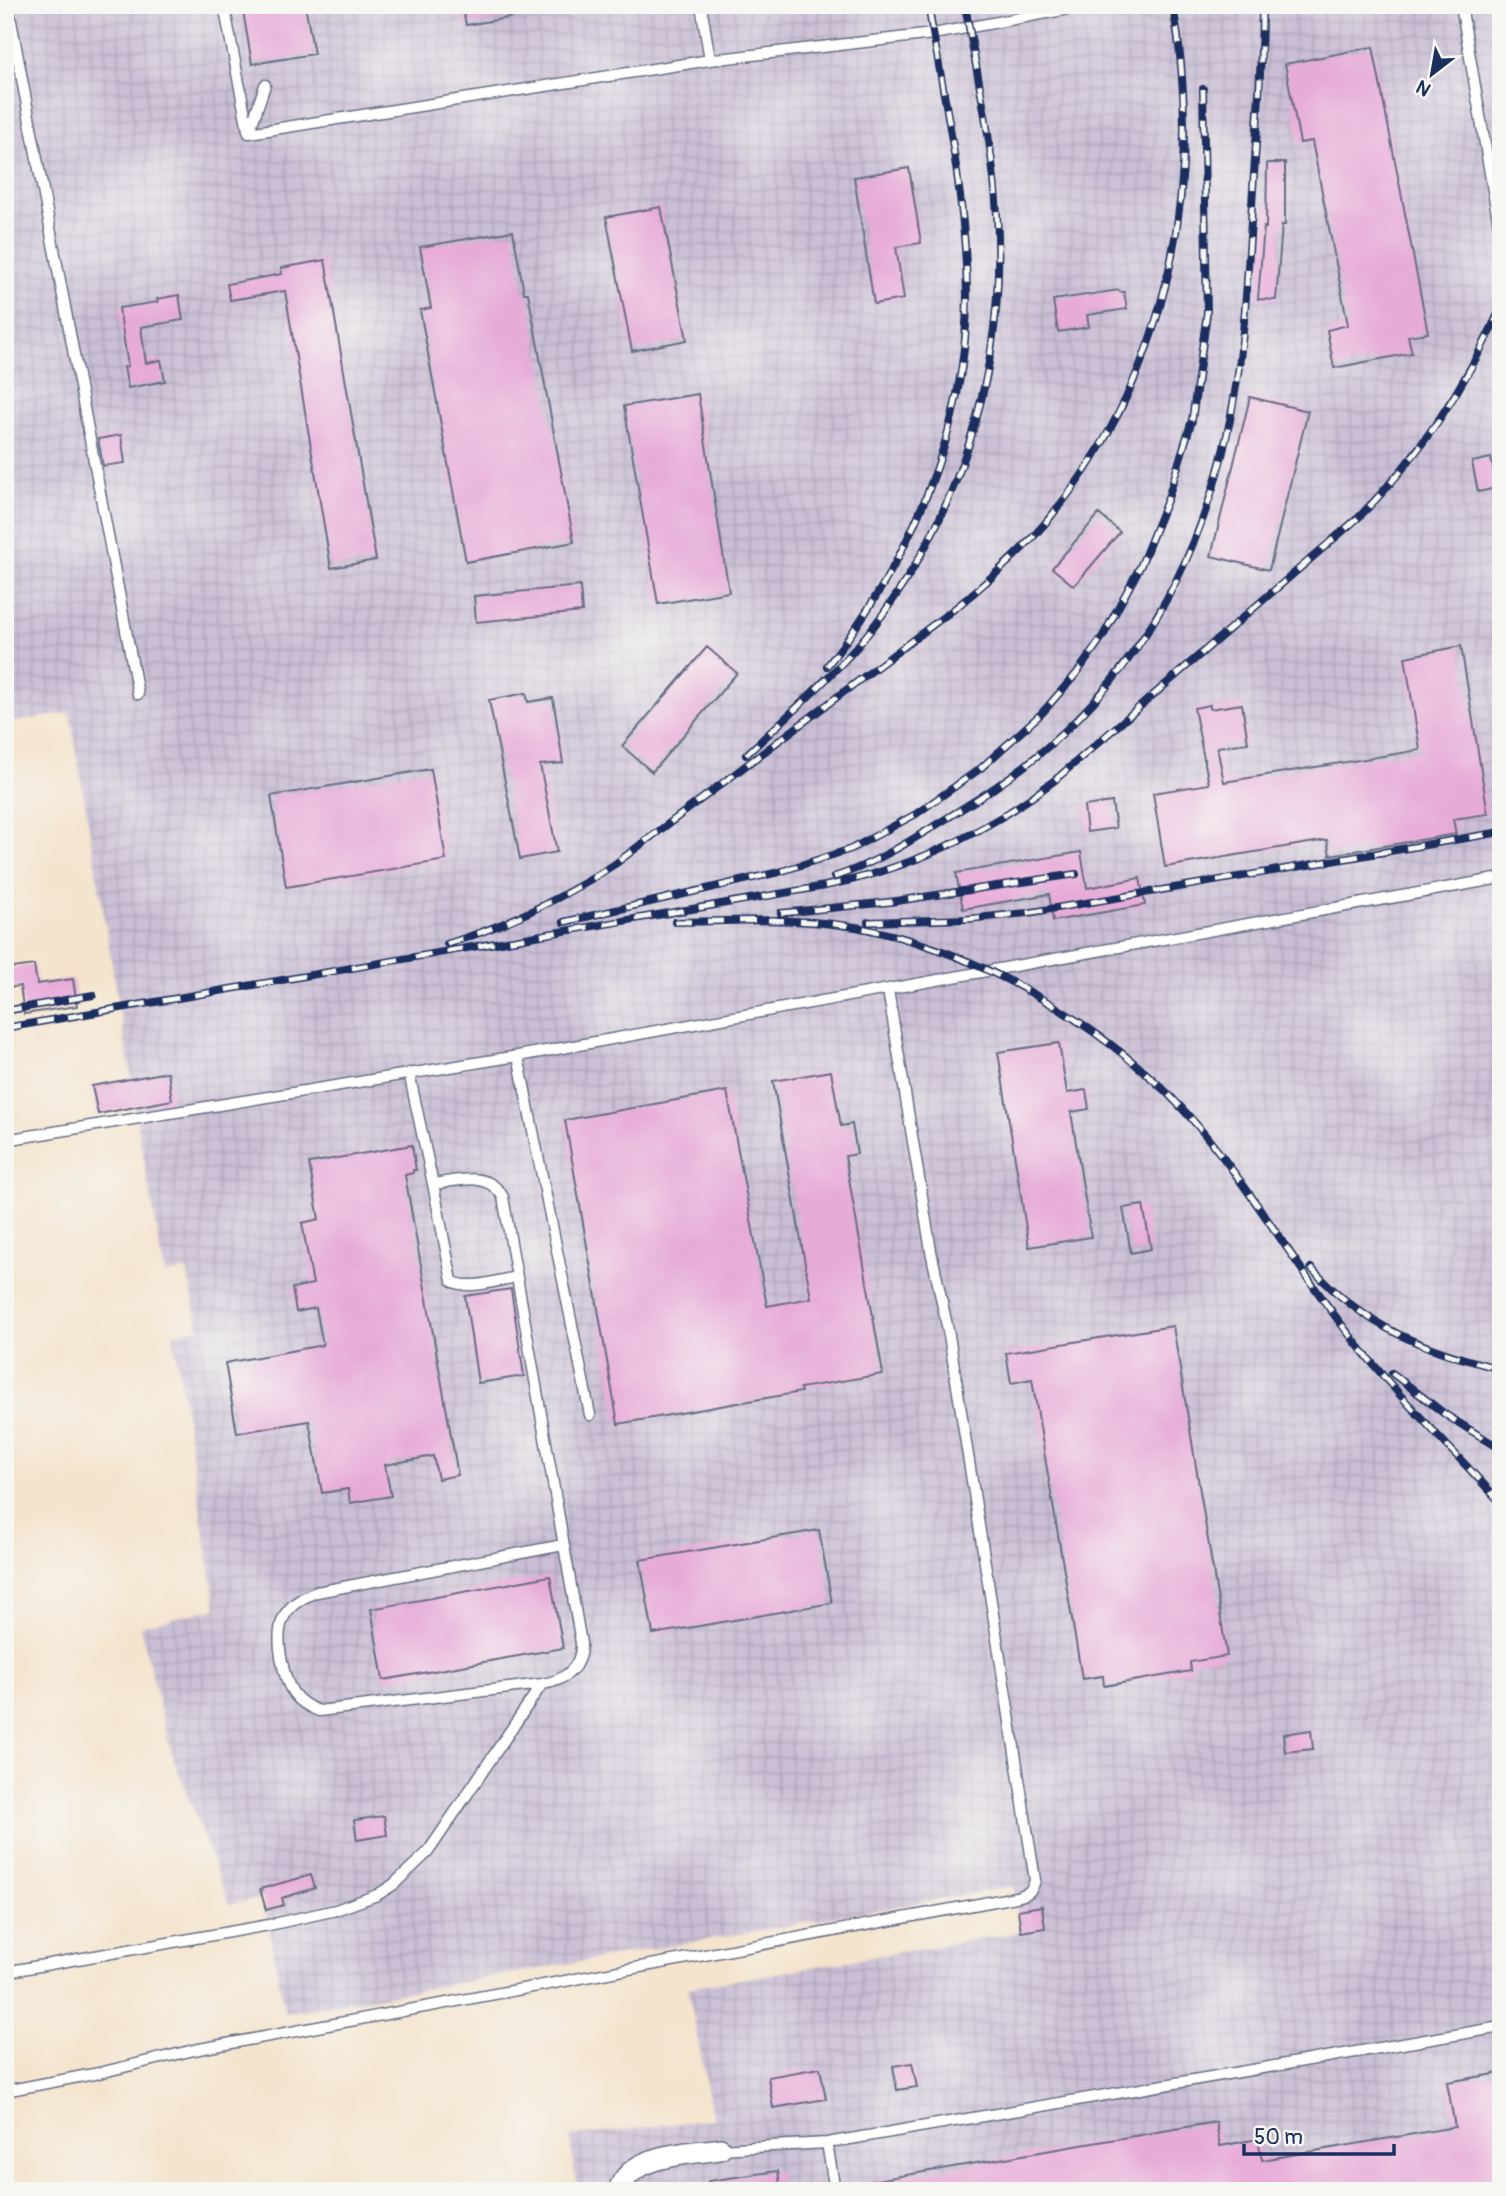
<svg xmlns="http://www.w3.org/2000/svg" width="1506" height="2196" viewBox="0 0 1506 2196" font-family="Pangolin,sans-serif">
  <defs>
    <pattern id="industrial-grid" width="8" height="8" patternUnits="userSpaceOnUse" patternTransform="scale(1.75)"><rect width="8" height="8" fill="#cbbfd5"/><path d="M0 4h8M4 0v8" fill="none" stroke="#aea4b9"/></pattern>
  </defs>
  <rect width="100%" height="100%" fill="#f6f6f2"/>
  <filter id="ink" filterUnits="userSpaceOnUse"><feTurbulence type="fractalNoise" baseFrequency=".0143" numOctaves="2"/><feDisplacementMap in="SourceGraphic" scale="14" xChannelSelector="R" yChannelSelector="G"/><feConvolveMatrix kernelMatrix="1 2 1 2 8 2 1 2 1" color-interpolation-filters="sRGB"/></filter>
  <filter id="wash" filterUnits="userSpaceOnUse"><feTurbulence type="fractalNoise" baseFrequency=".00686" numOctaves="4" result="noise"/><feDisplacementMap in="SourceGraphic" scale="28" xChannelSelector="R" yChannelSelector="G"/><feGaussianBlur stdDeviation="1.57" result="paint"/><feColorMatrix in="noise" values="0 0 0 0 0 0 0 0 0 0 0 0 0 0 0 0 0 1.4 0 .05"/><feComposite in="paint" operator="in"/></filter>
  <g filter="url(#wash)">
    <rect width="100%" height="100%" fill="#f4e4ce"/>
    <path fill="url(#industrial-grid)" d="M5 5H1501V2191H577L570 2137 713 2119 688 1988 1020 1932 1014 1886 285 2013 263 1898 229 1904 171 1752 140 1626 216 1608 173 1333 199 1328 187 1270 165 1274 133 1100 99 1105 95 1085 131 1078 70 713 5 723Z"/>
    <g id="blocks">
      <path fill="#e7abd8" d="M242 5H305L314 54 252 64Z
        M462 5H530L531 14 466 25Z
        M1373 47 1428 333 1408 336 1412 353 1334 368 1327 330 1348 325 1312 141 1300 143 1285 64Z
        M1267 163H1285V225H1282L1276 300 1258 299 1264 227 1266 228Z
        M909 168 921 243 896 247 904 299 874 304 854 177Z
        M661 207 687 340 632 351 606 217Z
        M513 231 524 293H528L574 542 466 562 420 310 431 308 420 247Z
        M325 260 376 560 331 568 285 291 230 300 227 284 282 274 281 268Z
        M1119 290 1120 292H1124L1127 309 1087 315 1089 327 1058 332 1053 300Z
        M179 295 183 320 141 327 146 363 161 360 165 381 128 388 124 367 128 366 119 308 158 302 157 299Z
        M698 394 729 592 658 604 624 406Z
        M1250 397 1308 411 1269 570 1211 556Z
        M121 435 125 463 103 466 98 439Z
        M1491 458 1497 488 1478 492 1472 462Z
        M1099 514 1120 532 1074 586 1052 568Z
        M580 586 582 612 476 622 474 596Z
        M1461 646 1488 814 1453 819 1456 834 1330 855 1327 840 1165 867 1153 793 1209 784 1194 708 1210 705V709L1242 704 1248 743 1217 747 1224 782 1420 750 1405 657Z
        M707 647 737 673 652 772 622 746Z
        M526 693 528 702 553 698 563 763 540 765 557 852 520 859 489 700Z
        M431 769 446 860 286 887 271 796Z
        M1112 802 1116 828 1087 832 1084 806Z
        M1081 852 1087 888 1140 878 1145 905 1053 921 1049 894 963 909 956 873Z
        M34 965 37 984 73 979 77 1006 24 1014 20 986 5 988V969Z
        M1059 1043 1067 1093 1086 1090 1089 1109 1071 1112 1091 1237 1029 1247 998 1052Z
        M831 1071 841 1126 852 1124 857 1154 845 1156 883 1374 800 1388 801 1392 618 1424 565 1120 727 1091 767 1306 811 1298 773 1081Z
        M168 1072 172 1100 98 1114 92 1086Z
        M412 1145 416 1170H413V1173L405 1175 458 1475 438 1479 433 1456 385 1465 391 1496 350 1503 348 1489 322 1493 309 1421 237 1433 225 1363 323 1345 316 1308 296 1312 292 1288 313 1284 302 1223 319 1219 309 1163Z
        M1143 1205 1151 1249 1131 1253 1123 1208Z
        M511 1289 524 1376 478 1383 465 1296Z
        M1173 1326 1227 1656 1190 1662 1191 1671 1104 1686 1103 1676 1082 1679 1032 1379 1011 1383 1006 1353Z
        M819 1530 832 1603 653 1634 640 1560Z
        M550 1576 563 1648 383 1680 371 1609Z
        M1311 1730 1313 1749 1285 1752 1283 1734Z
        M384 1816 387 1835 357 1840 354 1820Z
        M311 1875 315 1888 282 1898 284 1905 266 1910 260 1889Z
        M1042 1906 1045 1928 1021 1932 1018 1910Z
        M912 2063 917 2087 897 2090 893 2066Z
        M820 2068 826 2099 773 2108 768 2077Z
        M1501 2073V2191H865V2182L1216 2122 1220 2146 1258 2139 1262 2160 1455 2127 1447 2082Z
        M778 2171 781 2191H708V2181Z"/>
    </g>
  </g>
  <g filter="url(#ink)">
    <use href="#blocks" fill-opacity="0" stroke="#676e85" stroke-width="2"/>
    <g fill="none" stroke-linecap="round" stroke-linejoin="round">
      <g stroke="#676e85" stroke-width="13">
        <path id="lane" d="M8 5 138 694
          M224 5 248 130
          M701 5 710 60
          M1461 5 1501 237
          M265 85 249 133 710 60 933 34 1090 5
          M518 1056 590 1415
          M5 1140 518 1056 1501 878
          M433 1184 452 1281C469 1291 498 1280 517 1277
          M542 1684 319 1711C294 1702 287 1687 282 1662 275 1627 280 1605 317 1592L563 1545
          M5 1972 269 1925 336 1910 377 1895 393 1885 428 1852 542 1684C565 1681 582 1667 581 1643L503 1197C488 1170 458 1181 433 1184L409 1073
          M5 2091 99 2073 194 2050 1016 1897C1028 1894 1032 1892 1035 1880L949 1335 931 1251 888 990
          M827 2143 835 2191
          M720 2149 827 2143 1501 2027"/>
      </g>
      <g stroke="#676e85" stroke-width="24">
        <path id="street" d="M619 2191C630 2153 689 2154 720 2149"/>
      </g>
      <use href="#lane" stroke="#fff" stroke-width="10"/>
      <use href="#street" stroke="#fff" stroke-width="21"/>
      <g stroke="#1b2f5e" stroke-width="8">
        <path id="rail" d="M827 666C910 562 967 429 967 295 966 198 945 101 928 5
          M746 755C783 720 822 686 856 648 958 529 1007 370 997 215 993 145 977 74 965 5
          M834 877C878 863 920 835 960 810 1121 714 1208 570 1236 386 1245 332 1247 277 1251 222 1255 150 1262 78 1262 5
          M781 913 890 902 1076 874
          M768 920C805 921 843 923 879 932 992 958 1120 1035 1196 1124 1253 1191 1297 1269 1352 1338 1397 1396 1451 1448 1501 1503
          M564 922 779 872 851 849 916 814 981 768 1042 713 1077 673 1103 636 1141 565 1168 498 1192 420 1207 313 1203 89
          M675 922 777 920
          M868 922 967 919 1027 913 1501 832
          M447 944C507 925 562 899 615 864L958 606C993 577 1028 546 1056 510 1170 368 1204 181 1173 5
          M5 1011 93 995
          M5 1028 825 886C909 869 988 832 1055 780L1359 517C1420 456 1465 387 1501 308
          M1311 1268C1368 1329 1422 1349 1501 1369
          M1392 1373 1446 1415 1501 1449"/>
      </g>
      <use href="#rail" stroke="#f6f6f2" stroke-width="5" stroke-dasharray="16" stroke-linecap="butt"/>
    </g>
  </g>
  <rect width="1506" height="2196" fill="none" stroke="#f6f6f2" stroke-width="28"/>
  <g transform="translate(1432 74) rotate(211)" stroke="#f6f6f2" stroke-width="5" paint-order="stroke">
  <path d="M0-5L12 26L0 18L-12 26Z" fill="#1b2f5e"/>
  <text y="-10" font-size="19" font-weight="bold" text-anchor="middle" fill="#1b2f5e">N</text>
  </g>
  <path d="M1244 2144v10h150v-10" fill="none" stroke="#1b2f5e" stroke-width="3.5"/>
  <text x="1254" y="2144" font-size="21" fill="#1b2f5e" stroke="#f6f6f2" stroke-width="5" paint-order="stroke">50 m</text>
</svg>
